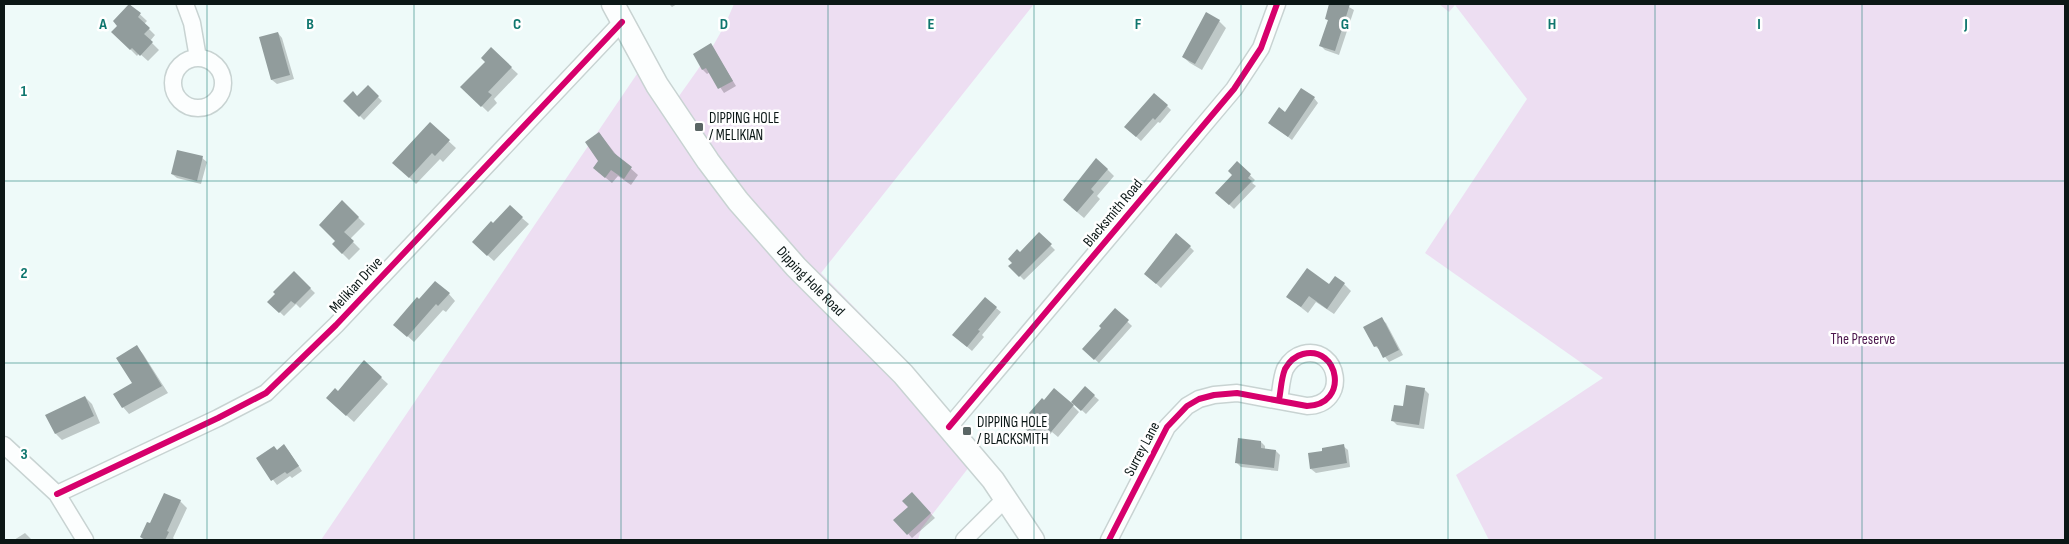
<svg xmlns="http://www.w3.org/2000/svg" width="2069" height="544" viewBox="0 0 2069 544" font-family="'Sofia Sans Condensed',sans-serif">
  <rect width="100%" height="100%" fill="#eefaf9"/>
  <path fill="#eddef2" d="M734 4H1034L821 273 896 350 976 458 921 529 918 540H321L639 71 671 107C695 74 719 42 734 4Z
    M1439 4H2065V540H1489L1456 475 1603 378 1425 253 1527 99 1455 5 1449 12Z"/>
  <path fill="#0003" d="M669 4H677L672 7Z
    M1331 4H1344L1354 10 1339 55 1325 50 1321 46 1329 21 1326 19Z
    M130 5 147 21 144 24 155 35 150 41 159 50 148 61 139 53 137 56 113 32 119 26 114 21Z
    M1219 21 1226 28 1202 70 1190 63 1183 57Z
    M278 33 282 38 294 79 277 84 272 80 261 38Z
    M711 45 736 86 724 93 710 72 707 74 703 70 695 54Z
    M491 49 518 74 494 99 497 103 488 112 462 87 486 62Z
    M368 87 382 101 364 120 345 101 357 98Z
    M1314 98 1318 103 1292 140 1270 123Z
    M1167 106 1171 110 1160 123 1158 122 1141 141 1130 131Z
    M430 124 456 148 443 162 440 159 416 184 394 162Z
    M599 133 618 157 638 175 631 185 618 176 612 183 594 168 600 161Z
    M202 158 207 162 201 184 177 178 172 174Z
    M1237 163 1255 180 1252 183 1256 186 1234 209 1217 193 1233 175Z
    M1107 169 1114 176 1097 196 1100 199 1084 218 1071 207Z
    M342 202 365 224 350 239 360 249 349 260 333 244 336 241Z
    M522 218 529 224 494 261 473 242 493 225Z
    M1039 234 1055 250 1024 280 1010 266Z
    M1190 247 1194 251 1161 288 1150 278Z
    M294 273 315 293 300 308 296 304 284 316 269 302Z
    M1344 284 1351 291 1334 314 1316 302 1308 313 1288 297 1329 286Z
    M449 294 455 301 446 312 443 310 414 342 402 331 420 301Z
    M985 299 1001 312 982 335 984 337 972 351 958 339Z
    M1115 310 1132 326 1099 363 1088 353Z
    M1381 319 1386 323 1403 355 1389 362 1380 350 1375 346Z
    M137 347 143 354 168 393 129 414 123 407 133 383Z
    M364 362 388 384 354 422 335 405 338 393Z
    M1085 388 1099 400 1086 414 1073 402Z
    M1424 389 1429 394 1424 429 1397 425 1393 421 1404 407Z
    M85 397 92 404 100 423 62 440 56 434 47 415Z
    M1073 406 1079 412 1058 437 1052 432 1043 443 1031 434Z
    M1261 442 1265 446V450L1276 451 1280 455 1278 471 1241 467 1236 462Z
    M1343 446 1348 450 1350 467 1316 473 1311 469 1323 452Z
    M288 450 302 471 292 478 290 476 277 485 257 459 277 451Z
    M912 494 935 518 912 538 895 520 909 507Z
    M180 501 187 508 173 538 175 540H144L141 537 151 525Z
    M25 533 32 540H14Z"/>
  <path fill="#919c9c" d="M129 4 141 13 138 17 150 28 144 34 153 42 140 56 132 48 130 50 111 32 117 26 113 21Z
    M1329 4H1350L1335 51 1319 46 1328 20 1325 19Z
    M1206 12 1220 20 1195 64 1182 57Z
    M278 32 290 75 271 80 259 37Z
    M711 43 733 81 718 89 706 68 702 70 693 54Z
    M491 47 512 67 488 92 492 95 481 107 460 87 485 62 481 58Z
    M368 85 379 96 359 117 343 101 353 91 357 96Z
    M1301 88 1315 97 1288 137 1268 123 1279 107 1285 112Z
    M1154 93 1168 105 1155 120 1153 118 1136 137 1124 127Z
    M430 122 450 140 435 156 432 153 409 178 392 163Z
    M599 132 614 153 632 167 624 179 611 170 605 178 593 168 598 161 585 142Z
    M177 150 203 156 197 181 171 174Z
    M1096 158 1108 169 1091 189 1094 192 1077 212 1063 200Z
    M1237 161 1251 174 1248 178 1252 181 1229 205 1215 193 1232 175 1228 171Z
    M342 200 359 217 344 232 354 241 342 254 332 244 335 241 319 225Z
    M510 205 523 217 487 256 472 242 491 221 493 223Z
    M1039 232 1052 244 1019 277 1008 266 1012 263 1008 259 1017 249 1020 252Z
    M1176 233 1191 246 1156 284 1144 274Z
    M1307 268 1329 284 1335 276 1345 283 1327 309 1309 296 1301 307 1286 297Z
    M294 271 311 288 295 304 291 301 279 313 267 302 275 294 273 292Z
    M435 281 450 293 438 306 436 304 407 337 393 325 417 297 419 299Z
    M985 297 997 307 978 330 980 331 967 347 952 335Z
    M1115 308 1129 320 1094 360 1082 349 1101 328 1099 326Z
    M1382 317 1399 350 1383 358 1377 346 1374 347 1363 327Z
    M137 345 162 386 122 408 113 394 132 383 116 358Z
    M364 360 382 377 346 416 326 398 335 388 338 391Z
    M1406 385 1425 388 1419 425 1391 421 1394 405 1403 406Z
    M1085 386 1095 395 1081 411 1071 402Z
    M1054 388 1074 405 1051 432 1045 427 1036 438 1023 427 1032 416 1029 413 1042 398 1044 400Z
    M85 396 94 416 55 434 45 415Z
    M1238 438 1261 441V448L1276 450 1274 468 1235 463Z
    M284 444 299 466 287 474 285 472 271 481 256 458 274 446 277 450Z
    M1344 444 1347 463 1310 469 1308 453 1322 451V448Z
    M912 492 931 513 907 535 893 520 908 507 902 501Z
    M164 493 181 500 167 531 169 532 165 540H146L140 537 147 522 150 523Z"/>
  <g fill="none" stroke-linecap="round" stroke-linejoin="round">
    <g stroke="#c8d3d2" stroke-width="19">
      <path id="minor" d="M185 4 192 23 198 58
        M173 83a25 25 0 1 1 50 0a25 25 0 1 1-50 0Z
        M949 427 1234 89 1261 48 1277 4
        M4 445 57 494 85 540
        M57 494 218 418 266 393 336 325 622 22
        M964 540 1005 499
        M1109 540 1167 427 1187 406 1199 399 1214 395 1237 393 1307 406C1350 405 1339 345 1303 354 1295 356 1289 362 1285 369 1281 379 1281 390 1279 400"/>
    </g>
    <g stroke="#c8d3d2" stroke-width="25">
      <g id="secondary">
        <path id="s1" d="M613 4 657 85 708 161 738 201 796 267 903 374 993 480 1033 540"/>
      </g>
    </g>
    <use href="#minor" stroke="#fcfefe" stroke-width="16"/>
    <use href="#secondary" stroke="#fcfefe" stroke-width="22"/>
    <g stroke="#fff" stroke-width="9">
      <path id="cycleway" d="M949 427 1234 89 1261 48 1277 4
        M57 494 218 418 266 393 336 325 622 22
        M1109 540 1167 427 1187 406 1199 399 1214 395 1237 393 1307 406C1350 405 1339 345 1303 354 1295 356 1289 362 1285 369 1281 379 1281 390 1279 400"/>
    </g>
    <use href="#cycleway" stroke="#d6006c" stroke-width="6"/>
  </g>
  <path fill="none" stroke="#0f766e" stroke-width="1" stroke-opacity="0.55" d="M207 4V540M414 4V540M621 4V540M828 4V540M1034 4V540M1241 4V540M1448 4V540M1655 4V540M1862 4V540M4 181H2065M4 363H2065"/>
  <g fill="#5a6665" stroke="#fff" stroke-width="2">
    <rect x="694" y="122" width="10" height="10" rx="2.5"/>
    <rect x="962" y="426" width="10" height="10" rx="2.5"/>
  </g>
  <g text-anchor="middle" dominant-baseline="central" stroke-width="5" stroke-linejoin="round" paint-order="stroke">
    <g font-size="15" fill="#0b1716" stroke="#fff" text-anchor="start">
      <text x="709" y="118">DIPPING HOLE<tspan x="709" dy="17">/ MELIKIAN</tspan></text>
      <text x="977" y="422">DIPPING HOLE<tspan x="977" dy="17">/ BLACKSMITH</tspan></text>
    </g>
    <g font-size="15" fill="#0b1716" stroke="#fff">
      <text transform="translate(1113 213) rotate(-50)">Blacksmith Road</text>
      <text stroke="none"><textPath href="#s1" startOffset="342">Dipping Hole Road</textPath></text>
      <text transform="translate(356 285) rotate(-47)">Melikian Drive</text>
      <text transform="translate(1142 449) rotate(-62)">Surrey Lane</text>
    </g>
    <g font-size="15" fill="#4c174d" stroke="#fff">
      <text x="1863" y="339">The Preserve</text>
    </g>
  </g>
  <g font-size="16" text-anchor="middle" font-weight="bold" fill="#0f766e" stroke="#fff" stroke-width="5" stroke-linejoin="round" paint-order="stroke">
    <text x="103" y="29">A</text>
    <text x="310" y="29">B</text>
    <text x="517" y="29">C</text>
    <text x="724" y="29">D</text>
    <text x="931" y="29">E</text>
    <text x="1138" y="29">F</text>
    <text x="1345" y="29">G</text>
    <text x="1552" y="29">H</text>
    <text x="1759" y="29">I</text>
    <text x="1966" y="29">J</text>
    <text x="24" y="96">1</text>
    <text x="24" y="278">2</text>
    <text x="24" y="459">3</text>
  </g>
  <rect width="2069" height="544" fill="none" stroke="#0b1716" stroke-width="10"/>
</svg>
